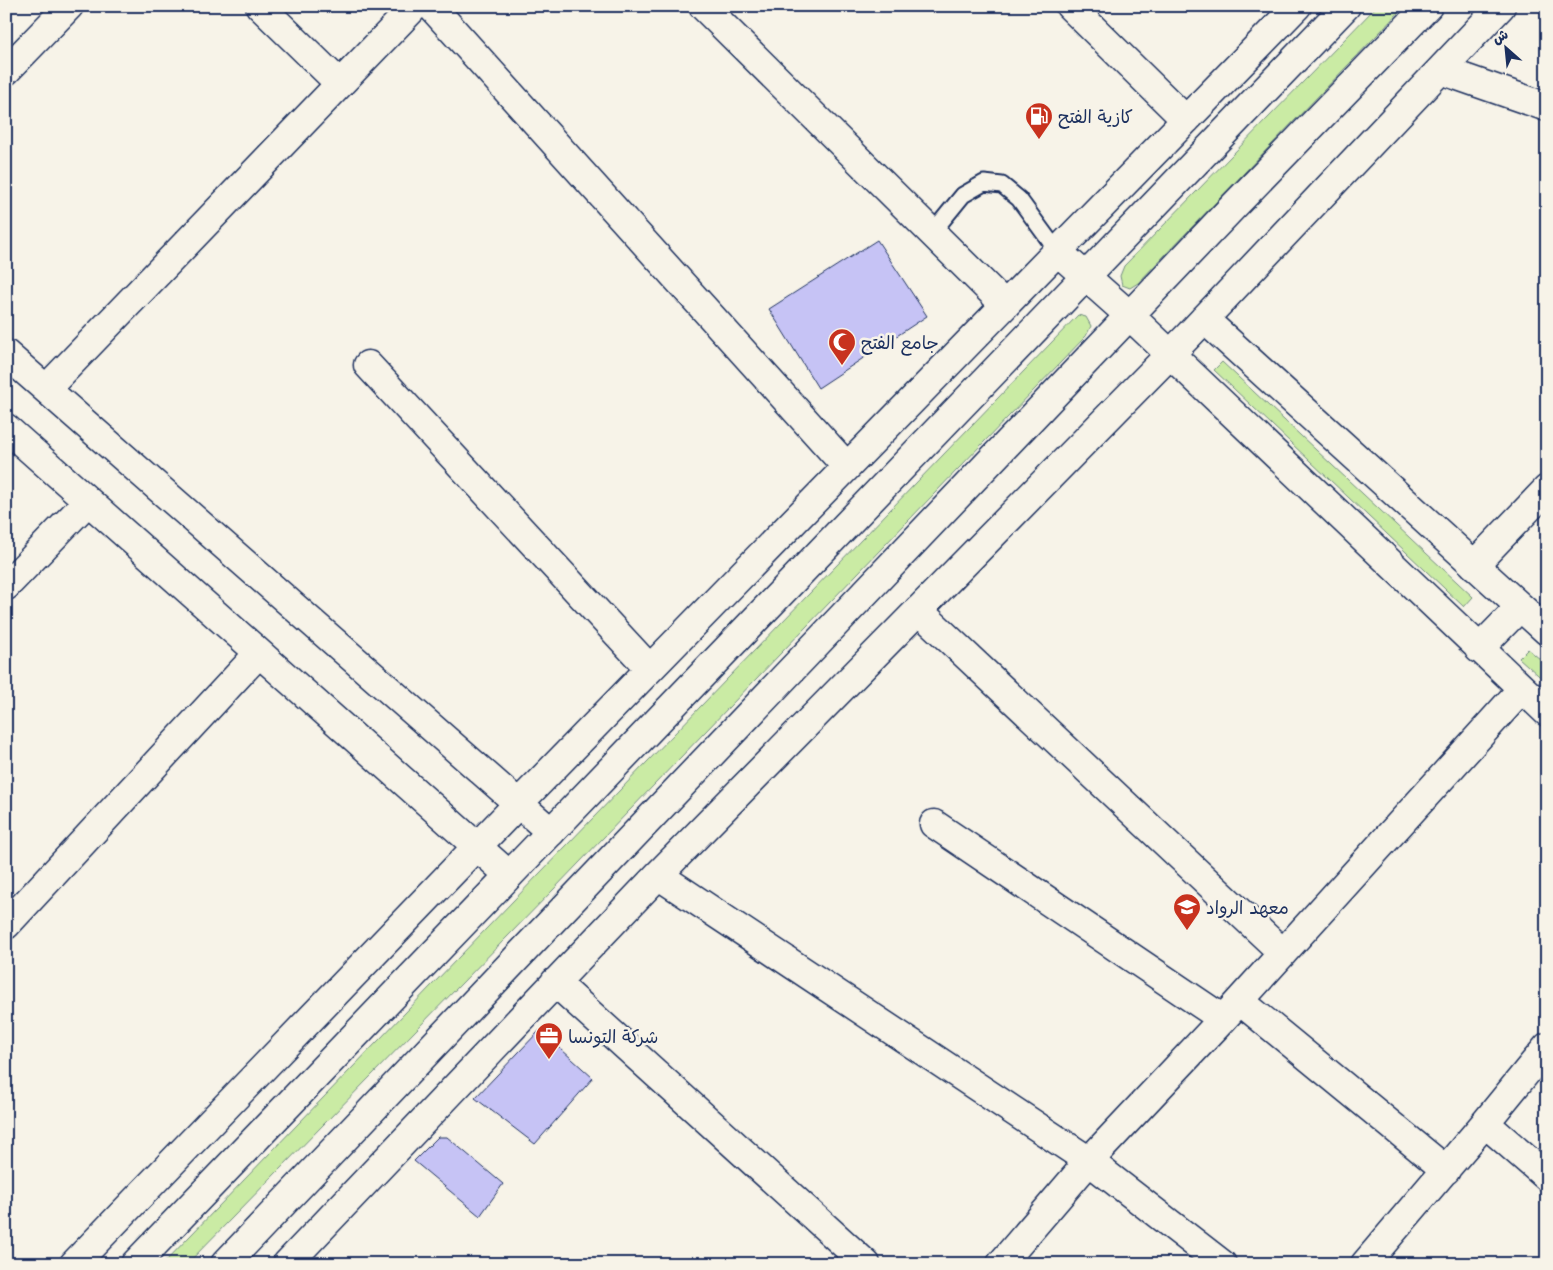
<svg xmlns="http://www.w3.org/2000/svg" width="1553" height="1270" viewBox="0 0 1553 1270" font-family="Mali,'Playpen Sans Arabic',sans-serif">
  <rect width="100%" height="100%" fill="#f7f3e8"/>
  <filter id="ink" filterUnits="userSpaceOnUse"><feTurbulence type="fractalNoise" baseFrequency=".02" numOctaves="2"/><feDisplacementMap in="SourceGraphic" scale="10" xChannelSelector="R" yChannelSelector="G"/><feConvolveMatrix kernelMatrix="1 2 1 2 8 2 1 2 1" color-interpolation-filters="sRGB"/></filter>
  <g filter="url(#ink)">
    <path fill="#caeba4" stroke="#728d81" d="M1377 6H1405L1138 283 1130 288 1122 285 1120 276 1124 266Z
      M1078 315 1086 317 1091 326 1086 336 553 890 187 1264H163Z
      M1222 362 1473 597 1464 607 1214 370Z
      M1528 649 1547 665V683L1519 658Z"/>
    <path fill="#c6c3f5" stroke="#1b2f5e" d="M877 240 927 316 818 388 769 309Z
      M540 1030 593 1078 535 1144 475 1098Z
      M438 1137H447L503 1184 480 1216 414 1161Z"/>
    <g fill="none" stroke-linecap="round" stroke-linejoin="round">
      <g stroke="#1b2f5e" stroke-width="19">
        <path id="service" d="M932 233 963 195 984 183 1002 185 1019 199 1057 251"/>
      </g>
      <g stroke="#1b2f5e" stroke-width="31">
        <path id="minor" d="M260 6 340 84
          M431 6 847 467
          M703 6 1005 305
          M1070 6 1186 120
          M1441 70 1547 107
          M6 71 69 6
          M1057 251 1129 315 1547 712
          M1204 319 1547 631
          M6 354 551 832
          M368 365 650 669
          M46 389 415 6
          M6 428 509 875
          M1474 565 1547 489
          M6 586 88 501
          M918 610 1283 953
          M1479 649 1520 607
          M934 824 1223 1019
          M658 875 1089 1161 1222 1264
          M6 925 259 653
          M555 982 866 1264
          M1240 1001 1446 1170
          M1485 1123 1547 1177
          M74 1264 519 803 1297 6
          M287 1264 658 875 1188 336 1501 6
          M1001 1264 1089 1161 1223 1019 1522 689
          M1365 1264 1485 1123 1547 1047"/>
      </g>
      <g stroke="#1b2f5e" stroke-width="31">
        <path id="primary" d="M135 1264 1346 6
          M225 1264 1230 210 1428 6"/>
      </g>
      <use href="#service" stroke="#f7f3e8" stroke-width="15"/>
      <use href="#minor" stroke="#f7f3e8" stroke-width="28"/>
      <use href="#primary" stroke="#f7f3e8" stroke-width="28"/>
    </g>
  </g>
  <defs>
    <g id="fuel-pin" transform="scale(1.4375)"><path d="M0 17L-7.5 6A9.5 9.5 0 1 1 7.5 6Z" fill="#c8321e" stroke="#f7f3e8"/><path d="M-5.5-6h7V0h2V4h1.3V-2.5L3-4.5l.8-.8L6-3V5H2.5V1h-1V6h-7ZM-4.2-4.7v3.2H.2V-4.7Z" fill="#fff"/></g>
    <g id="mosque-pin" transform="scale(1.4375)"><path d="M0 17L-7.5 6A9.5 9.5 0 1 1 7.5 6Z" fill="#c8321e" stroke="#f7f3e8"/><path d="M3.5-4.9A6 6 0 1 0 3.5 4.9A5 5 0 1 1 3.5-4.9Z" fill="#fff"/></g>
    <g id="school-pin" transform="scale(1.4375)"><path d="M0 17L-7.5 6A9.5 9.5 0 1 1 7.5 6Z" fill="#c8321e" stroke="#f7f3e8"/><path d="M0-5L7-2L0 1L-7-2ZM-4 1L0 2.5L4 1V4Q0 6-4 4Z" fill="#fff"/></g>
    <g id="office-pin" transform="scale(1.4375)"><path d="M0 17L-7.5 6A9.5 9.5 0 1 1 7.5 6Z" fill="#c8321e" stroke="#f7f3e8"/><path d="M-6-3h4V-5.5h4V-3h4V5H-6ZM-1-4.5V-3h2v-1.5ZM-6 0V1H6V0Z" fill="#fff"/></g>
  </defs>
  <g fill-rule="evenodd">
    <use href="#fuel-pin" x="1039" y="116"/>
    <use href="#mosque-pin" x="842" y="342"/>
    <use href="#school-pin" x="1187" y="907"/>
    <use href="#office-pin" x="549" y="1036"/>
  </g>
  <g text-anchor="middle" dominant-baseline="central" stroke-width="5" stroke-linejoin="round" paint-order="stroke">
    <g font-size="18" fill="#1b2f5e" stroke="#f7f3e8" text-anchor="start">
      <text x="1058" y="116">كازية الفتح</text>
      <text x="861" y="342">جامع الفتح</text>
      <text x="1206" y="907">معهد الرواد</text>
      <text x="568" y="1036">شركة التونسا</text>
    </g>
  </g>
  <rect width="1553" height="1270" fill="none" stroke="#f7f3e8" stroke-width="25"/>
  <rect x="12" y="12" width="1528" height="1245" fill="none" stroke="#1b2f5e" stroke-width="2" filter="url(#ink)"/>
  <g transform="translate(1506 48) rotate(333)" stroke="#f7f3e8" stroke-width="4" paint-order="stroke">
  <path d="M0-4L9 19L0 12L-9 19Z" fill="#1b2f5e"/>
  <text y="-8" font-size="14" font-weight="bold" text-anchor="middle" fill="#1b2f5e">ش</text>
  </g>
</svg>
